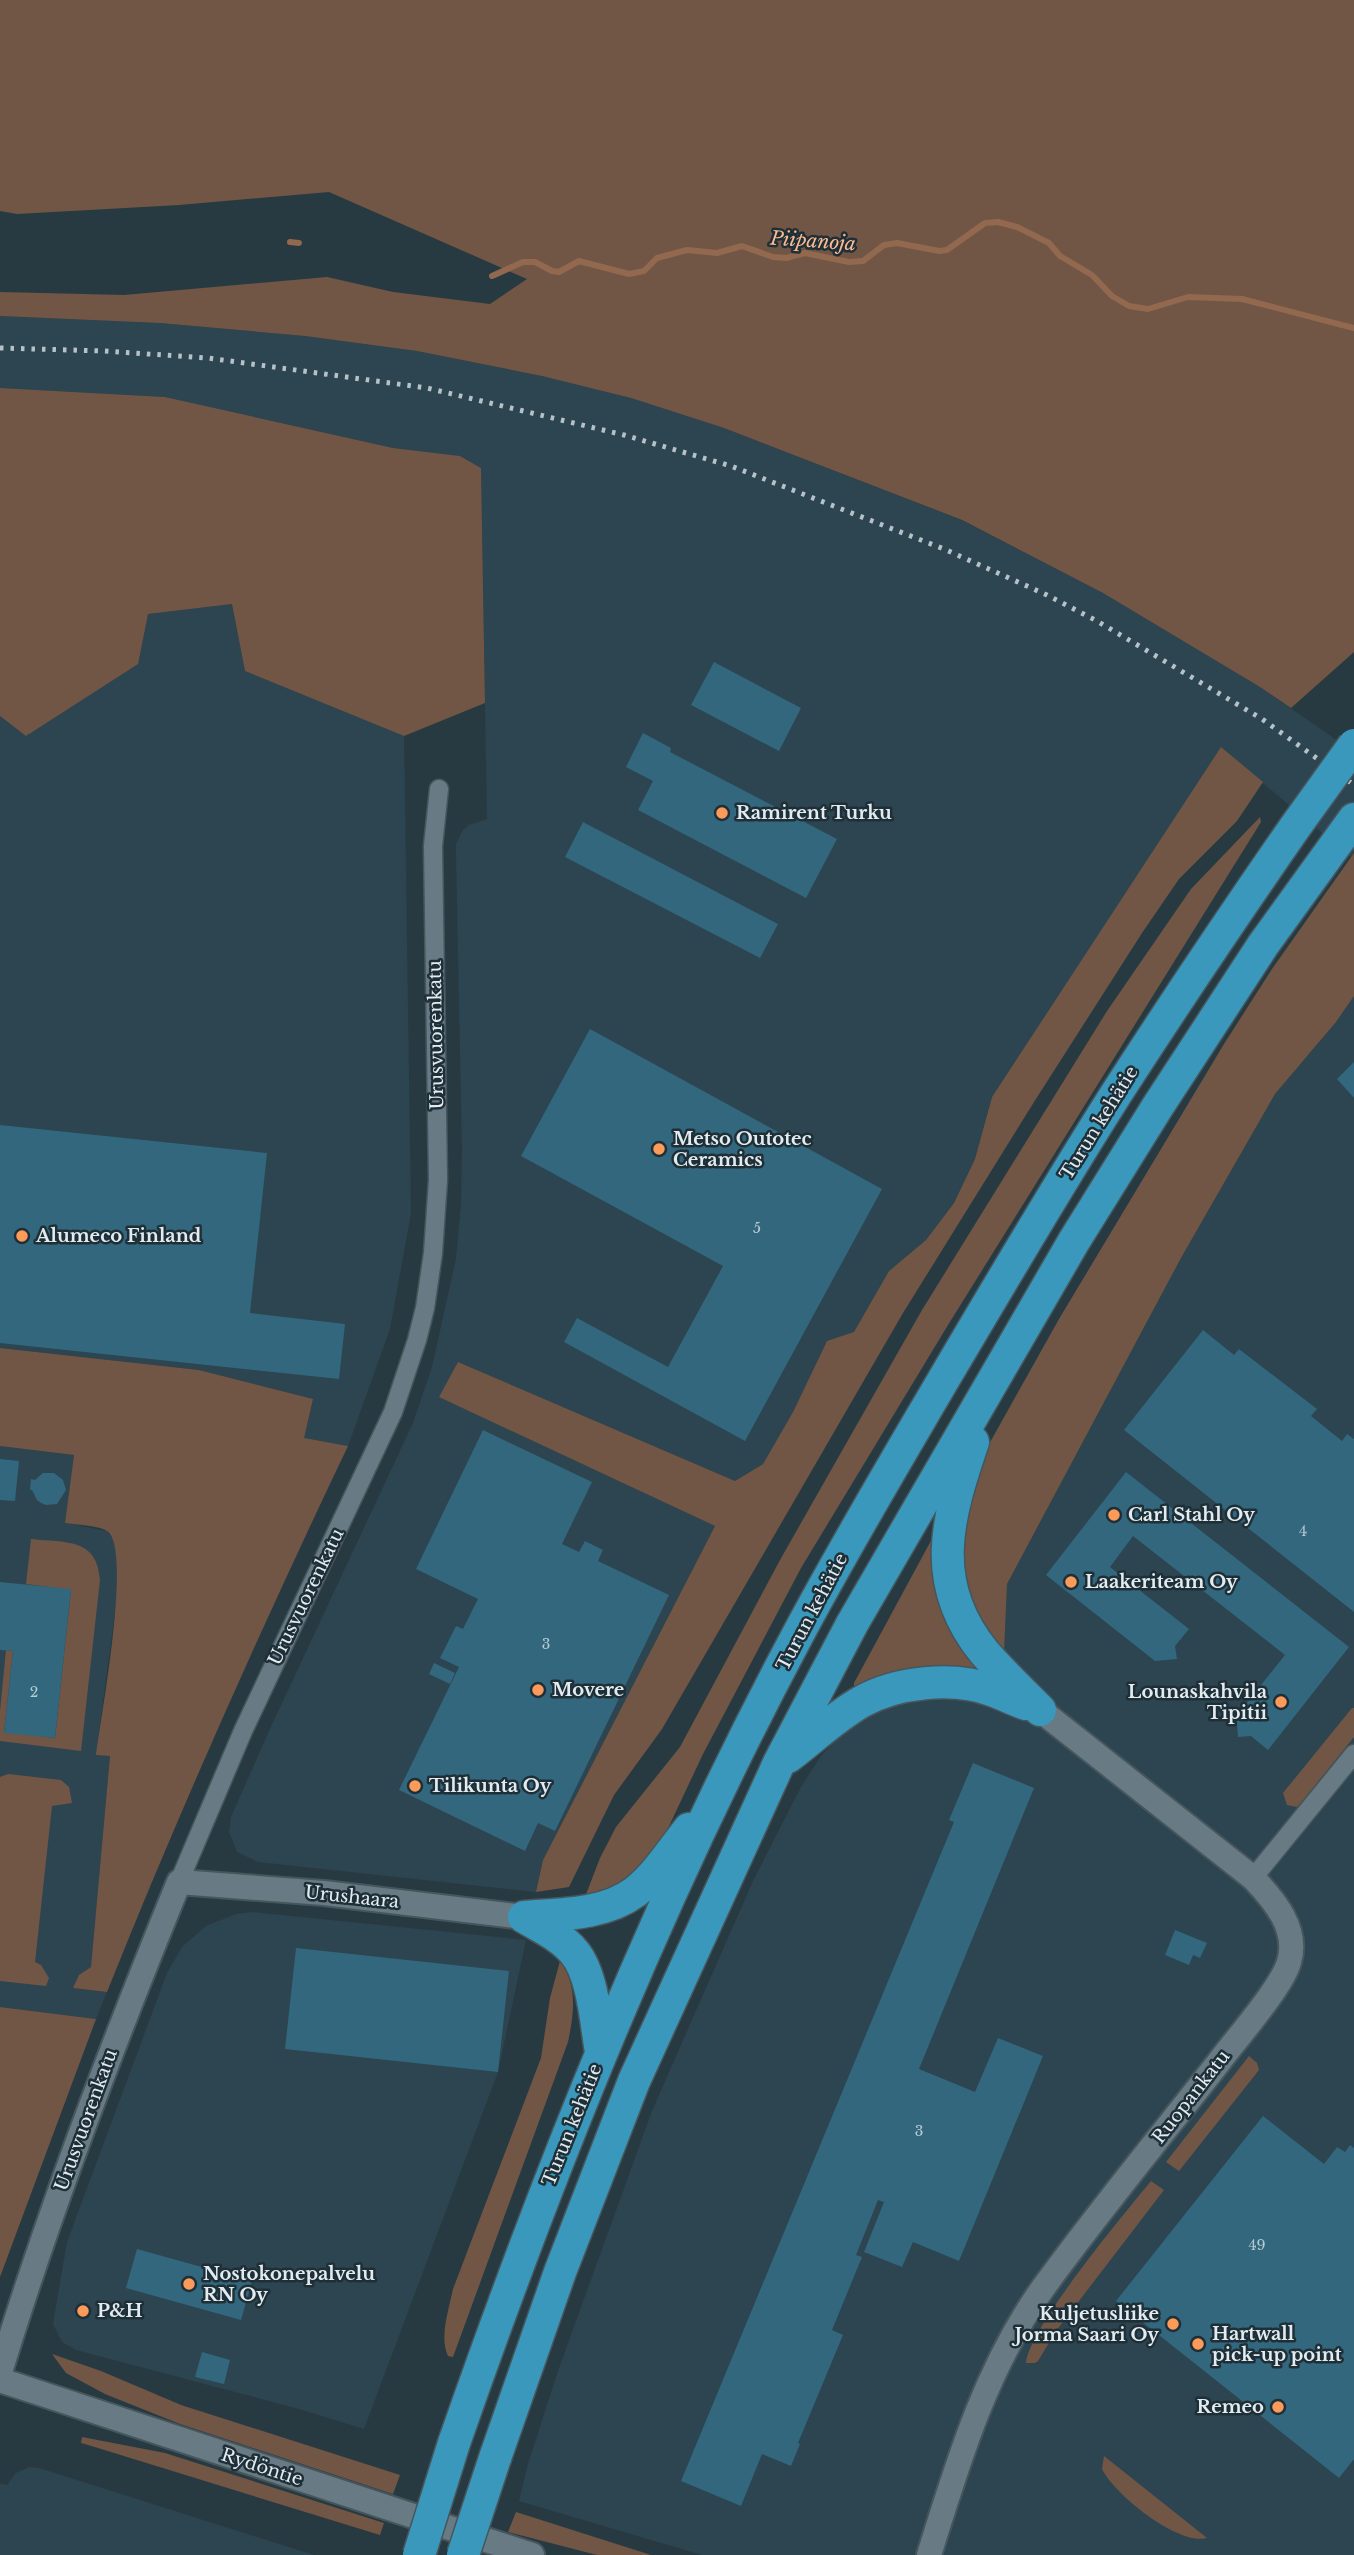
<svg xmlns="http://www.w3.org/2000/svg" width="1354" height="2555" viewBox="0 0 1354 2555" font-family="'Libre Baskerville',serif">
  <rect width="100%" height="100%" fill="#283a41"/>
  <path fill="#2d4550" d="M0 316 160 323 305 336 417 351 542 376 631 398 724 428 961 520 1103 593 1260 687 1354 752V853L1351 857 1221 748 992 1097 975 1159 954 1203 926 1240 889 1271 854 1333 827 1341 793 1412 763 1464 735 1481 458 1362 440 1397 715 1526 543 1860 536 1892 258 1862 237 1852 229 1832 231 1817 269 1731 413 1423 432 1367 456 1259 461 1204 462 1149 456 852V844L463 830 469 825 487 819 481 468 460 456 393 448 165 397 0 388Z
    M232 604 245 671 404 736 411 1213 390 1329 348 1446 303 1438 313 1399 199 1370 0 1348V716L27 736 148 614Z
    M1354 996V2555H702L519 2501 528 2464 558 2371 652 2111 753 1881 802 1785 821 1756 856 1718 1004 1653 1007 1584 1181 1258 1275 1094 1336 1022Z
    M0 1446 74 1455 65 1523 107 1531 114 1539 118 1556V1589L96 1754 110 1756 91 1968 84 1971 73 1988 107 1992 96 2019 0 2007Z
    M252 1912 526 1940 498 2072 364 2429 299 2409 76 2350 62 2342 53 2324 67 2242 167 1973 182 1947 206 1926 236 1914Z
    M29 2467 39 2468 314 2555H0V2484L7 2485 16 2473Z"/>
  <path fill="#715646" d="M0 0H1354V652L1291 708 1260 687 1103 593 962 520 724 428 631 398 542 376 417 351 305 336 160 323 0 316V292L124 295 327 277 393 292 490 304 527 279 329 192 179 205 17 214 0 211Z
    M0 388 165 397 393 448 460 456 481 468 485 703 404 736 245 671 232 604 148 614 138 664 26 736 0 716Z
    M1221 747 1263 782 1237 821 1179 879 1142 933 1034 1102 903 1313 662 1729 614 1795 569 1887 536 1892 543 1860 715 1526 439 1397 458 1362 735 1481 763 1464 793 1412 827 1341 854 1332 889 1271 926 1240 954 1203 975 1159 992 1097Z
    M1260 817 1261 822 948 1325 801 1568 703 1754 654 1858 626 1881 598 1895 585 1897 600 1858 616 1827 680 1747 780 1560 922 1310 1107 1011 1191 889Z
    M1354 853V996L1336 1022 1275 1094 1181 1258 1007 1584 1004 1653 974 1613 958 1556 979 1462 1059 1319 1224 1044 1272 969Z
    M0 1348 199 1370 313 1399 304 1438 348 1446C262 1626 181 1807 107 1992L73 1988 79 1975 91 1967 110 1756 96 1755C100 1722 133 1547 107 1531 97 1525 77 1525 65 1523L74 1455 0 1446Z
    M933 1537 938 1576 989 1677 854 1691V1683Z
    M31 1539C65 1543 97 1537 100 1580L81 1751 0 1741V1711L6 1650 13 1651 4 1732 55 1738 71 1590 26 1584Z
    M1352 1708H1354V1737L1300 1804 1297 1807 1287 1805 1283 1793Z
    M8 1774 61 1780 69 1787 72 1803 52 1806 35 1962 41 1965 49 1978 46 1986 0 1981V1777Z
    M560 1961C578 1986 574 2013 568 2042L453 2357 448 2356C439 2337 449 2309 453 2289L541 2058 550 1998Z
    M0 2007 96 2019 0 2277Z
    M1249 2056 1257 2063 1259 2070 1179 2171 1166 2162Z
    M1151 2181 1164 2190 1056 2331 1038 2361 1035 2363H1026C1029 2327 1125 2213 1151 2181Z
    M52 2354 101 2371 181 2405 400 2475 393 2494 180 2424 105 2394 66 2373Z
    M82 2437 165 2453 384 2523 380 2535 85 2444 81 2443Z
    M1104 2456 1207 2538C1178 2546 1114 2494 1102 2469Z
    M516 2512 651 2555H597L508 2532Z"/>
  <g fill="none" stroke-linecap="round" stroke-linejoin="round">
    <path stroke="#92684e" stroke-width="6" d="M290 242 299 243
      M492 276 523 262H535L552 271 559 272 579 261 629 274 644 271 657 258 687 250 717 253 742 246 773 257 786 258 805 253 849 262 863 261 884 245 897 243 939 251 947 250 985 223 998 222 1017 227 1049 243 1060 256 1092 275 1112 296 1129 306 1148 309 1188 297 1242 299 1354 328"/>
  </g>
  <path fill="#32677d" d="M714 662 801 708 779 751 691 705Z
    M643 733 671 748 670 752 837 839 806 898 638 810 653 781 626 767Z
    M583 822 778 924 760 958 565 857Z
    M590 1029 882 1189 745 1441 564 1342 577 1318 668 1367 723 1266 521 1156Z
    M1354 1062V1098L1337 1079Z
    M0 1125 267 1153 250 1313 345 1324 339 1379 0 1343Z
    M1203 1330 1234 1355 1239 1349 1317 1409 1311 1416 1342 1441 1347 1434 1354 1439V1612L1124 1430Z
    M483 1430 592 1482 562 1544 579 1552 585 1541 603 1550 598 1561 669 1595 555 1831 538 1823 525 1851 399 1790 459 1667 440 1658 456 1626 463 1629 478 1599 416 1569Z
    M0 1459 19 1461 15 1501 0 1500Z
    M1126 1472 1349 1647 1268 1750 1251 1736 1238 1737 1237 1725 1232 1721 1285 1655 1133 1536 1110 1567 1189 1629 1175 1646 1177 1659 1155 1661 1046 1575Z
    M43 1473H54L63 1480 66 1490 57 1504 46 1505 41 1503 37 1500 32 1490H30L31 1479 35 1480Z
    M0 1582 71 1589 55 1738 4 1733 13 1651 0 1650Z
    M434 1663 455 1673 450 1684 429 1674Z
    M973 1763 1034 1788 919 2069 975 2092 998 2038 1043 2056 959 2261 913 2242 902 2267 864 2252 884 2202 878 2200 856 2255 862 2257 832 2330 843 2335 798 2443 800 2444 791 2466 762 2454 741 2506 681 2481 954 1822 949 1820Z
    M1175 1930 1207 1943 1200 1958 1193 1955 1189 1965 1165 1955Z
    M296 1948 509 1971 498 2072 285 2049Z
    M1263 2116 1324 2164 1337 2147 1345 2152 1350 2145 1354 2148V2459L1339 2478 1116 2301Z
    M137 2249 252 2281 241 2320 126 2288Z
    M202 2352 230 2360 224 2384 195 2377Z"/>
  <g fill="none" stroke-linecap="round" stroke-linejoin="round">
    <g stroke="#46565c" stroke-width="21">
      <path id="street" d="M1253 1878 1354 1754
        M179 1882 243 1731 393 1412 417 1340 425 1308 433 1253 438 1180 433 846 439 789"/>
    </g>
    <g stroke="#46565c" stroke-width="28">
      <path id="secondary" d="M0 2372C51 2205 113 2043 179 1882L324 1893 524 1917
        M0 2380 532 2555
        M929 2555C958 2462 986 2368 1043 2288 1099 2211 1160 2137 1219 2062 1236 2039 1282 1987 1289 1962 1299 1929 1274 1900 1253 1878L1040 1710"/>
    </g>
    <g stroke="#46565c" stroke-width="35">
      <path id="highway" d="M973 1442C947 1518 928 1583 984 1652 1001 1672 1021 1691 1040 1710
        M788 1757C812 1739 835 1717 861 1702 896 1682 953 1676 991 1690 1003 1694 1014 1700 1026 1704
        M524 1917C561 1914 604 1915 635 1892 656 1876 672 1850 689 1829
        M524 1917C540 1927 561 1936 574 1952 593 1974 596 2023 601 2052
        M454 2443C550 2168 658 1897 795 1640 842 1551 894 1464 945 1377 1001 1282 1057 1187 1116 1094 1174 1004 1234 915 1295 827
        M495 2458 560 2272 634 2081 779 1763 852 1624 1074 1241 1158 1106 1263 945 1354 819"/>
    </g>
    <use href="#street" stroke="#687b84" stroke-width="18"/>
    <use href="#secondary" stroke="#687b84" stroke-width="24"/>
    <use href="#highway" stroke="#3998bc" stroke-width="32"/>
    <path stroke="#b6c2c7" stroke-width="5" stroke-dasharray="3.5 7" stroke-linecap="butt" d="M0 348 104 351 208 358 427 388 624 435 731 466 944 549 1047 595 1097 621 1262 719 1354 785"/>
    <g stroke="#46565c" stroke-width="35" stroke-linecap="butt">
      <path id="highway-bridge" d="M1295 827 1354 745
        M419 2555 454 2443
        M463 2555 495 2458"/>
    </g>
    <use href="#highway-bridge" stroke="#3998bc" stroke-width="32"/>
  </g>
  <g fill="#ff9b5a" stroke="#1e2f37" stroke-width="2.5">
    <circle cx="722" cy="813" r="7"/>
    <circle cx="659" cy="1149" r="7"/>
    <circle cx="22" cy="1236" r="7"/>
    <circle cx="1114" cy="1515" r="7"/>
    <circle cx="1071" cy="1582" r="7"/>
    <circle cx="538" cy="1690" r="7"/>
    <circle cx="1281" cy="1702" r="7"/>
    <circle cx="415" cy="1786" r="7"/>
    <circle cx="189" cy="2284" r="7"/>
    <circle cx="83" cy="2311" r="7"/>
    <circle cx="1173" cy="2324" r="7"/>
    <circle cx="1198" cy="2344" r="7"/>
    <circle cx="1278" cy="2407" r="7"/>
  </g>
  <g text-anchor="middle" dominant-baseline="central" stroke-width="5" stroke-linejoin="round" paint-order="stroke">
    <g font-size="14" fill="#b5cad3">
      <text x="757" y="1228">5</text>
      <text x="1303" y="1531">4</text>
      <text x="546" y="1644">3</text>
      <text x="34" y="1692">2</text>
      <text x="919" y="2131">3</text>
      <text x="1257" y="2245">49</text>
    </g>
    <g font-size="18" font-weight="bold" fill="#e1ebf0" stroke="#1e2f37" text-anchor="start">
      <text x="736" y="813">Ramirent Turku</text>
      <text x="673" y="1139">Metso Outotec<tspan x="673" dy="21">Ceramics</tspan></text>
      <text x="36" y="1236">Alumeco Finland</text>
      <text x="1128" y="1515">Carl Stahl Oy</text>
      <text x="1085" y="1582">Laakeriteam Oy</text>
      <text x="552" y="1690">Movere</text>
      <text x="1267" y="1692" text-anchor="end">Lounaskahvila<tspan x="1267" dy="21">Tipitii</tspan></text>
      <text x="429" y="1786">Tilikunta Oy</text>
      <text x="203" y="2274">Nostokonepalvelu<tspan x="203" dy="21">RN Oy</tspan></text>
      <text x="97" y="2311">P&amp;H</text>
      <text x="1159" y="2314" text-anchor="end">Kuljetusliike<tspan x="1159" dy="21">Jorma Saari Oy</tspan></text>
      <text x="1212" y="2334">Hartwall<tspan x="1212" dy="21">pick-up point</tspan></text>
      <text x="1264" y="2407" text-anchor="end">Remeo</text>
    </g>
    <g font-size="18" fill="#e1ebf0" stroke="#1e2f37">
      <text transform="translate(436 1035) rotate(-91)">Urusvuorenkatu</text>
      <text transform="translate(1099 1123) rotate(-58)">Turun kehätie</text>
      <text transform="translate(306 1597) rotate(-64)">Urusvuorenkatu</text>
      <text transform="translate(812 1612) rotate(-62)">Turun kehätie</text>
      <text transform="translate(352 1897) rotate(6)">Urushaara</text>
      <text transform="translate(1191 2097) rotate(-52)">Ruopankatu</text>
      <text transform="translate(86 2120) rotate(-70)">Urusvuorenkatu</text>
      <text transform="translate(572 2125) rotate(-68)">Turun kehätie</text>
      <text transform="translate(262 2467) rotate(18)">Rydöntie</text>
    </g>
    <g font-size="19" font-style="italic" fill="#fdb990" stroke="#1e2f37">
      <text transform="translate(813 241) rotate(4)">Piipanoja</text>
    </g>
  </g>
</svg>
